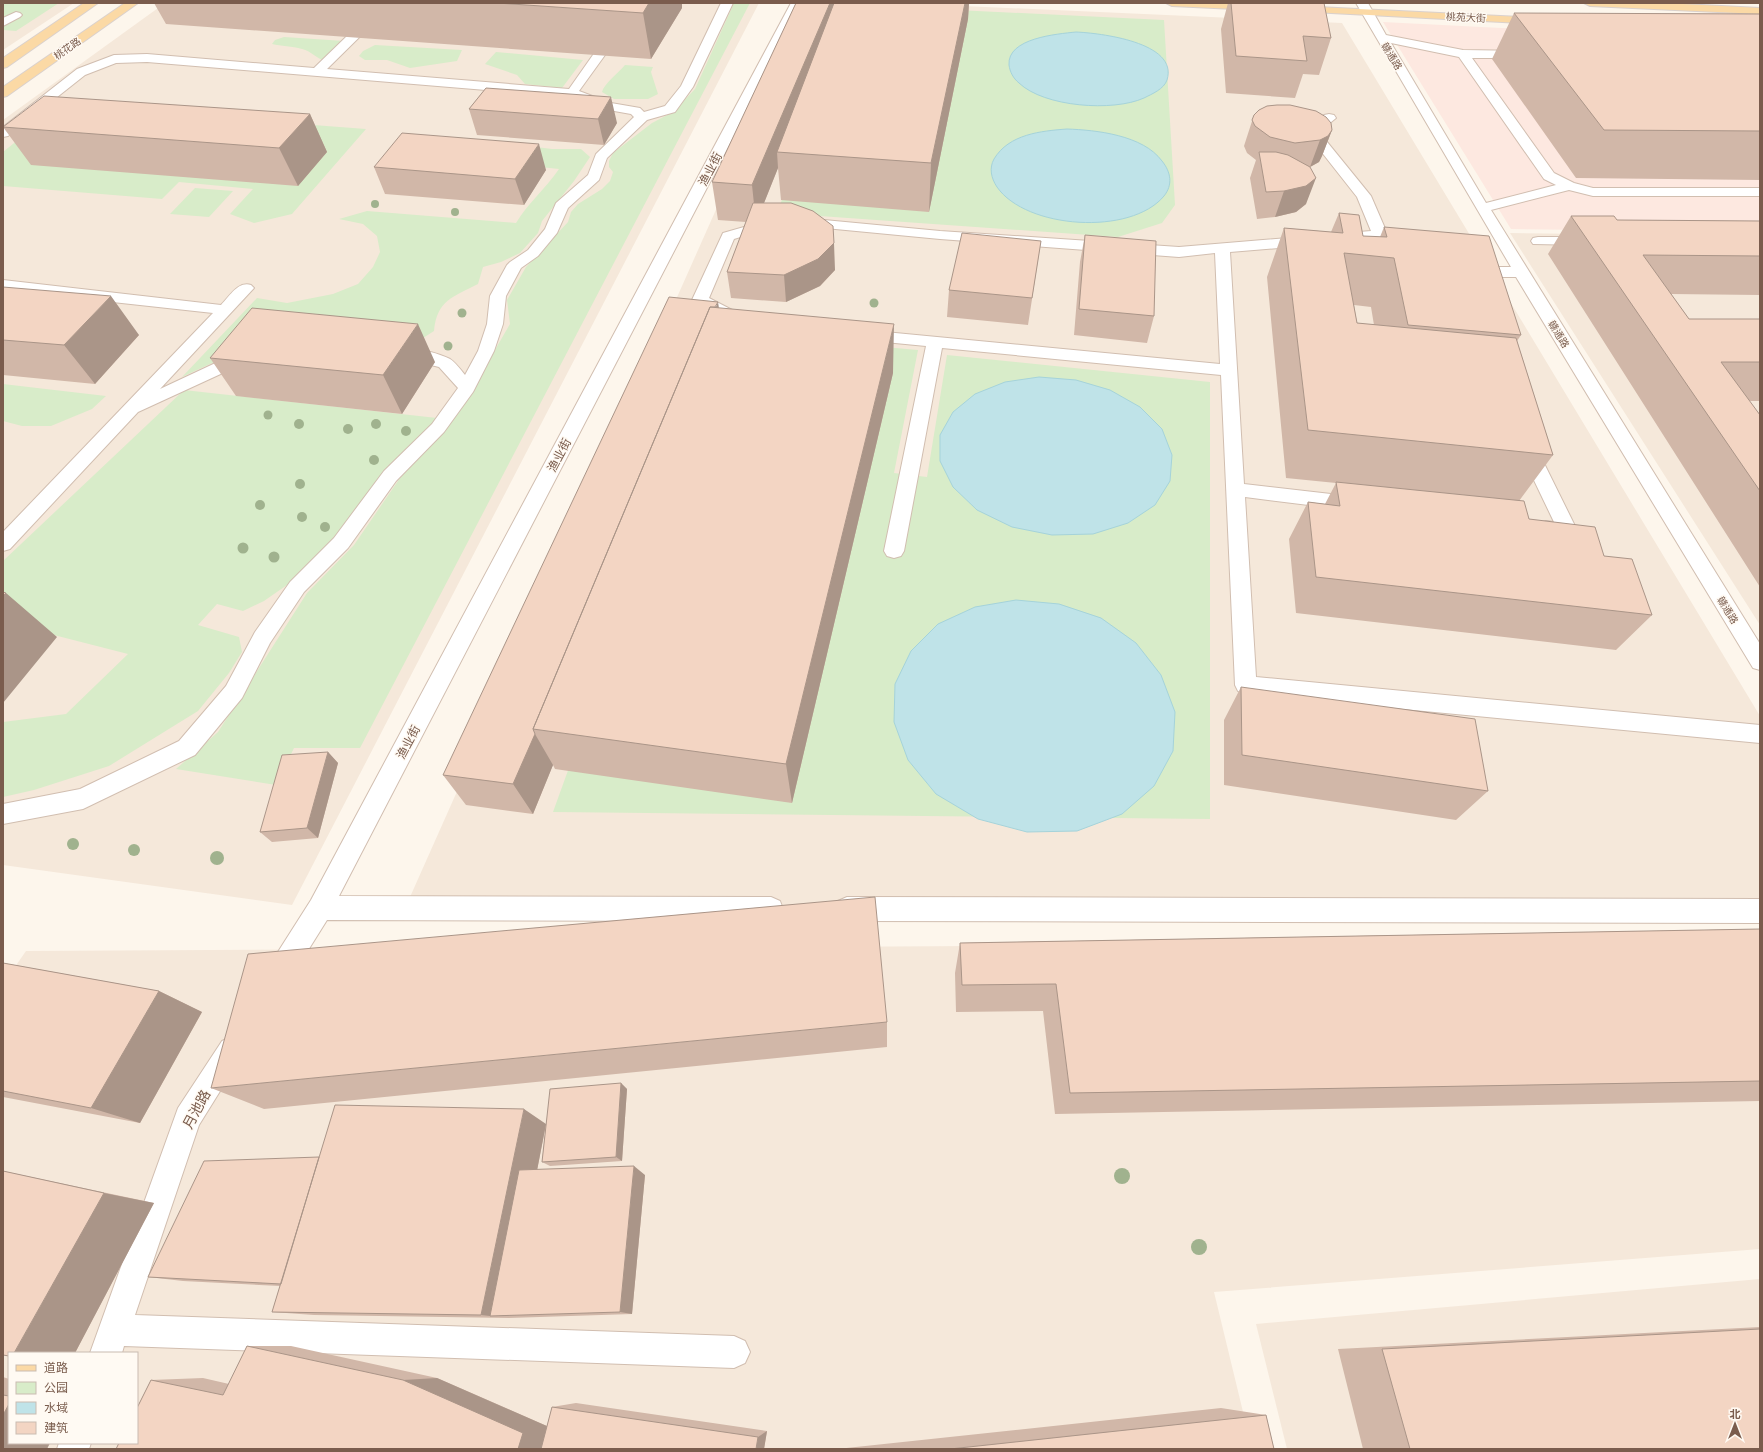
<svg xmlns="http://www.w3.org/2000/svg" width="1763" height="1452" viewBox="0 0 1763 1452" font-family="Inter,'Noto Sans SC',sans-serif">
  <rect width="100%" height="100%" fill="#fdf6ec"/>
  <path fill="#f5e8da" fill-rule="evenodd" d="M3 3H74L3 50Z
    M165 3H759L292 905 3 865V120Z
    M808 3H897L1342 23 1760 716V898L402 915Z
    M1510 233 1760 236V625Z
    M1760 942V1249L1214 1292 1252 1449H3V984L26 951ZM9 1353H137V1443H9Z
    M1760 1279V1449H1287L1256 1324Z"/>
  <path fill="#fde8e0" d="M1383 22 1760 41V232L1511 229Z"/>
  <path fill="#d8ecc9" d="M3 3H59L16 31 3 30Z
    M734 3H750L360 748H294L276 785 176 769 218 732 307 593 354 545 400 478 460 410 510 324 507 300 526 267 568 222 571 212 578 204 602 189 610 181 613 172 609 167V161L613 153 652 123 673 112 695 89Z
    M854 5 1164 20 1175 205 1162 223 1118 237 777 213Z
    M284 37 344 41 325 61C316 58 311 51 302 49 292 46 281 46 272 44L275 40Z
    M375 45 462 50 457 61 410 68 387 60H365L359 56 363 51Z
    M496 52 583 60 562 88 525 84 517 75 485 64Z
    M625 65 653 67 651 72 658 94 648 99H614L602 92C604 84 618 73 625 65Z
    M60 106 366 129 292 214 254 223 230 214 253 189 179 182 162 199 3 186V152Z
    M455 137 552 149H581L590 157 574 181 542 221 538 233 520 253 501 262 483 267 478 284C453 297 437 300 434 331L420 340 261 344 210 364 182 377 257 298 287 303 333 294 358 284 373 267 380 252 377 236 363 224 339 219 367 211 516 223C528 203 546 188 559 169L427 155Z
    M195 188 233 191 209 217 170 214Z
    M726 333 918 350 894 473 927 477 947 355 1210 382V819L553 812Z
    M3 384 106 396 92 409 51 426H22L3 421Z
    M184 390 437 418 333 541 297 578 264 601 243 611 217 604 198 625 239 637 242 652 229 673 198 711 109 766 34 790 3 797V722L66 714 128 654 3 622V561Z"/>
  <path fill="#bfe3e8" stroke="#a5d3da" d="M1076 32C1099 33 1179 42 1167 80 1164 89 1152 94 1144 98 1113 112 1044 107 1019 83 1013 78 1010 72 1009 65 1007 38 1057 34 1076 32Z
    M1067 129C1096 130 1143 135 1162 161 1171 172 1173 185 1164 196 1131 236 1026 229 997 187 991 178 989 168 994 159 1009 134 1041 131 1067 129Z
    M1039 377 1076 380 1110 390 1140 407 1162 429 1172 455 1170 481 1155 505 1128 523 1093 534 1052 535 1012 527 977 510 953 487 940 461V435L953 412 975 394 1005 382Z
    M1016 600 1059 604 1101 618 1136 643 1161 675 1175 712 1173 751 1154 786 1122 814 1077 831 1027 832 978 819 936 794 908 760 894 722 895 684 911 651 938 624 975 607Z"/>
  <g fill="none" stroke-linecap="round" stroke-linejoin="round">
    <g stroke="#d1beb0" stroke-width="2">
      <path id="minor" d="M381 3H394L327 69 569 89 595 52H603L605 55 579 91 611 103 640 108 644 112 665 106 681 86 721 3H733L693 87 675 112 647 120 607 158 599 180 568 208 557 233 538 256 521 268 506 296 503 324 494 351 473 392 444 432 396 481 348 548 304 592 270 643 242 698 195 755 83 809 3 824V804L80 789 179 741 226 686 255 632 290 582 334 538 384 471 432 424 458 388 439 367 399 357 397 353 399 349C412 346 438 353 450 359 455 362 461 370 465 375L478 351 487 324 490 296 507 265 510 262 528 250 545 229 556 203 588 175 596 154 634 117 631 114 603 109 570 97 147 62 116 63 85 75 8 136 3 137V127L77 69 114 55 147 54 314 68Z
        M791 3H803L339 896 771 897 780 901 783 909 780 917 771 921 327 920 287 984 278 988 269 984 265 975 269 966 311 900Z
        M1356 3H1368L1386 35 1463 50 1529 51 1531 54 1529 57 1525 58H1472L1554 173 1574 183 1593 188H1760V196H1593L1569 190 1491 210 1760 644V670L1753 668 1516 277H1471L1466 275 1463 272 1466 269 1471 267H1511ZM1391 43 1459 57 1544 179 1556 185 1486 203Z
        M16 12 20 13 22 15 20 17 3 26V18Z
        M1329 114 1334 115 1336 118 1319 132 1371 196 1387 233 1410 256 1407 259C1394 262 1385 248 1376 240L1230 252 1244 484 1357 497 1364 499 1366 504 1364 509 1357 511 1245 497 1256 677 1760 725V743L1246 694 1238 691 1235 685 1221 375 942 348 904 551 901 556 894 558 887 556 884 551 926 346 864 340 858 339 856 335 858 331 864 330 1220 364 1215 253 1179 257 940 239 783 224 734 239 709 298 734 311 736 314 734 317C721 321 706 309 694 303L692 300 723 233 782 216 940 231 1179 247 1371 231 1357 197 1305 131 1324 115Z
        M1538 237H1585L1590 238 1592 241 1590 244 1585 245 1533 244 1531 241 1533 238Z
        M3 280 221 305C230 296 238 281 251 285L254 288 160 389 239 352 245 351 251 352 253 356 251 360 138 412 10 549 3 551V532L213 313 3 290Z
        M1527 441 1533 443 1536 447 1577 530 1574 535C1563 538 1550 536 1539 533L1536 528 1539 523 1546 521 1554 522 1518 447 1521 443Z
        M847 897 1760 899V923L847 921 838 917 835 909 838 901Z
        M231 1037 240 1041 244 1050 240 1059 199 1125 135 1315 734 1336 745 1341 750 1352 745 1363 734 1368 124 1346 122 1353H90L178 1108 222 1041Z
        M59 1443H91L89 1449H57Z"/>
    </g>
    <g stroke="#dad1cd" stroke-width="2">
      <path id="major" d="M84 3H98L7 67 3 68V58Z
        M125 3H138L7 96 3 97V87Z
        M1166 3H1244L1256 4 1262 7 1256 10 1172 6Z
        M1584 3H1663L1760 8V14L1590 6Z
        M1297 6 1540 18 1544 19 1546 21 1544 23 1540 24 1293 11 1291 9 1293 7Z"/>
    </g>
    <use href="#minor" fill="#fff" fill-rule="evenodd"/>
    <use href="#major" fill="#fbd9a5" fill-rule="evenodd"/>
  </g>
  <g fill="#a0b28e">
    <circle cx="375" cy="204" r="4"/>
    <circle cx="455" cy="212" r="4"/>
    <circle cx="874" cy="303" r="4.5"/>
    <circle cx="462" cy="313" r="4.5"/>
    <circle cx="448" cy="346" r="4.5"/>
    <circle cx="268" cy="415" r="4.5"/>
    <circle cx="299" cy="424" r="5"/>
    <circle cx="376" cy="424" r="5"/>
    <circle cx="348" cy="429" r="5"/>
    <circle cx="406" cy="431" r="5"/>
    <circle cx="374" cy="460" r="5"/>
    <circle cx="300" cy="484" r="5"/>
    <circle cx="260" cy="505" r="5"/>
    <circle cx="302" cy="517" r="5"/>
    <circle cx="325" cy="527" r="5"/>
    <circle cx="243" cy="548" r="5.5"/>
    <circle cx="274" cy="557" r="5.5"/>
    <circle cx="73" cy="844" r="6"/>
    <circle cx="134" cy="850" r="6"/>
    <circle cx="217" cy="858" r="7"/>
    <circle cx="1122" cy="1176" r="8"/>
    <circle cx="1199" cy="1247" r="8"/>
  </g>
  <path fill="#d1b7a8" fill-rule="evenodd" d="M154 3H682V8L651 59 166 24Z
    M796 3H969L968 19 929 212 781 200 778 168 764 203 835 270 820 286 786 302 731 298 727 272 746 222 718 220 712 182Z
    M1228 3H1324L1331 38 1319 75 1303 74 1295 98 1226 93 1221 29Z
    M1514 13 1760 14V180L1576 178 1492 59Z
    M486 88 617 123 604 145 477 135 469 109Z
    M310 114 327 152 298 186 31 165 3 127Z
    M1254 115 1332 130 1322 156 1319 162 1310 167 1306 204 1296 212 1275 217 1257 219 1250 178 1256 160 1247 153 1244 146Z
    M374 167 546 170 524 205 385 194Z
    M1339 213 1363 236 1380 237 1384 227 1521 335 1517 341 1553 455 1519 501 1529 519 1604 556 1652 615 1616 650 1296 613 1289 539 1308 502 1325 504 1336 483 1286 478 1267 277 1284 228 1331 232ZM1354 305 1371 307 1374 325 1357 323Z
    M1571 216 1617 220 1760 221V295L1671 294 1689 319H1760V401H1749L1760 415V587L1548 254Z
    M1085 235 1154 316 1147 343 1074 335 1080 262Z
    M1041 241 1028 325 947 317 949 290Z
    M3 287 139 335 95 384 3 375Z
    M719 308 893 373 792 803 555 769 553 765 533 814 466 805 443 775Z
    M210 358 435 362 402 414 236 396Z
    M1241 687 1488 791 1456 820 1224 785V720Z
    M328 752 338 763 318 838 272 842 260 832Z
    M1760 929V1101L1055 1114 1043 1011 956 1012 955 973 960 943Z
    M3 963 159 991 202 1012 140 1123 3 1097Z
    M887 1022V1047L264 1109 211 1088Z
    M621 1083 627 1089 622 1161 550 1166 542 1162 546 1125 537 1170 645 1175 632 1314 509 1318 314 1315 272 1312 280 1286 183 1281 148 1277 319 1157 546 1124Z
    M3 1171 154 1203 75 1353Z
    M1760 1327V1449H1363L1338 1349Z
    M247 1346H291L437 1378 547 1426 552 1407 576 1403 767 1431 764 1449H116L151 1380 203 1378 229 1384Z
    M3 1377 9 1379V1443L3 1449Z
    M1221 1408 1266 1415 1274 1449H837Z"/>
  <path fill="#aa9588" d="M649 3H682V8L651 59 643 13Z
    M830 3H841L777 152 778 168 756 223 752 185Z
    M965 3H969L968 19 929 212 931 163Z
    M611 97 617 123 604 145 598 119Z
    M310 114 327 152 298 186 279 148Z
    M1332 130 1322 156 1319 162 1310 167 1320 140Z
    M539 144 546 170 524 205 515 179Z
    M1316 178 1306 204 1296 212 1275 217 1284 191Z
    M834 243 835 270 820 286 786 302 784 275Z
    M111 296 139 335 95 384 64 345Z
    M718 302 724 340 537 730Z
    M418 324 435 362 402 414 383 375Z
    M894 324 893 373 792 803 786 764Z
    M6 593 57 637 3 703V596Z
    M535 734 553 765 533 814 513 784Z
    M328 752 338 763 318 838 307 828Z
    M159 991 202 1012 140 1123 91 1108Z
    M621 1083 627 1089 622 1161 616 1157Z
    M524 1109 546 1124 509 1316H490L481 1315Z
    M634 1166 645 1175 632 1314 620 1312Z
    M104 1193 154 1203 75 1353H14Z
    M437 1378 549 1427 542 1449H518L403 1380Z
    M9 1404V1443H50L47 1449H3V1415Z
    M767 1431 764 1449H756L758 1437Z"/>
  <path fill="#f3d5c3" stroke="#aa9588" d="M497 3H649L643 13Z
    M796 3H830L752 185 712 182Z
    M834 3H965L931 163 777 152Z
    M1231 3H1324L1331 38 1303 36 1307 61 1236 56Z
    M1514 13 1760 14V131L1604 130Z
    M486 88 611 97 598 119 469 109Z
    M44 96 310 114 279 148 3 127Z
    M1277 105H1290L1316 111 1326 117 1331 123 1332 130 1328 136 1320 140 1295 143 1270 137 1255 126 1252 120 1254 115 1259 110 1267 106Z
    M402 133 539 144 515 179 374 167Z
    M1259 152H1276L1288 155 1310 167 1316 178 1306 186 1284 191 1266 192Z
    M753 203H791L813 211 833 226 834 243 818 259 784 275 727 272Z
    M1339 213 1359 215 1363 236 1387 237 1384 227 1489 236 1521 335 1408 325 1394 258 1344 253 1357 323 1516 338 1553 455 1308 430 1284 228 1343 233Z
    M1571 216H1614L1617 220 1760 221V256L1643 255 1689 319H1760V362H1721L1760 415V491Z
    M962 233 1041 241 1032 298 949 290Z
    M1085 235 1156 241 1154 316 1079 309Z
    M3 287 111 296 64 345 3 340Z
    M669 297 718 302 715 307H710L533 729 535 734 513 784 443 775Z
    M710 307 894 324 786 764 533 729Z
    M252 308 418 324 383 375 210 358Z
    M1336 482 1524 501 1529 519 1595 527 1604 556 1632 559 1652 615 1316 577 1308 502 1340 506Z
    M3 592 6 593 3 596Z
    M1241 687 1475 719 1488 791 1242 755Z
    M328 752 307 828 260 832 282 755Z
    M875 897 887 1022 211 1088 248 954Z
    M1760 929V1081L1070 1093 1056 984 962 985 960 943Z
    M3 963 159 991 91 1108 3 1091Z
    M621 1083 616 1157 542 1162 550 1089Z
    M335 1105 524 1109 481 1315 272 1312Z
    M319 1157 281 1284 148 1277 204 1161Z
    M634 1166 620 1312 490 1316 519 1170Z
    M3 1171 104 1193 14 1353H9V1356L3 1355Z
    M1760 1329V1449H1410L1382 1349Z
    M247 1346 403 1380 523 1433 518 1449H116L119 1443H137V1408L151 1380 223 1395Z
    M3 1395 9 1396V1404L3 1415Z
    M552 1407 758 1437 756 1449H541Z
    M1266 1415 1274 1449H950Z"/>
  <g text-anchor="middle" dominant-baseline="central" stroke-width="3" stroke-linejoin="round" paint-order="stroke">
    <g font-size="10" fill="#7a5c4d" stroke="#fffaf3">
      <text transform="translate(1466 17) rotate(3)">桃苑大街</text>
      <text transform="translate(67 48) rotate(-35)">桃花路</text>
      <text transform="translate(1392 56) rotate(59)">赣通路</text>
      <text transform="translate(1559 334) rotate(59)">赣通路</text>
      <text transform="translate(1728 610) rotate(59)">赣通路</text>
    </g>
    <g font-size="12" fill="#7a5c4d" stroke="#fffaf3">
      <text transform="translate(710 169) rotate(-62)">渔业街</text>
      <text transform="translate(559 455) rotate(-62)">渔业街</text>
      <text transform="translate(408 742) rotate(-62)">渔业街</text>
    </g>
    <g font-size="14" fill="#7a5c4d" stroke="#fffaf3">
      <text transform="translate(196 1109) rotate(-62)">月池路</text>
    </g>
  </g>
  <rect width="1763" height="1452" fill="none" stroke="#7a5c4d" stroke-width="8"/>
  <rect x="8" y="1352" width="130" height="92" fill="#fffaf3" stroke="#cabbb1"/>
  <rect x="16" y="1365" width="20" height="6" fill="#fbd9a5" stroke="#cabbb1"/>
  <text x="44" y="1372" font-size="12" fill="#7a5c4d">道路</text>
  <rect x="16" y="1382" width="20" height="12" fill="#d8ecc9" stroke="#cabbb1"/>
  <text x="44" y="1392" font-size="12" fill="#7a5c4d">公园</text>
  <rect x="16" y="1402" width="20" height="12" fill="#bfe3e8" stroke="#cabbb1"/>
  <text x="44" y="1412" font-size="12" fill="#7a5c4d">水域</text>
  <rect x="16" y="1422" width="20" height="12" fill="#f3d5c3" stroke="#cabbb1"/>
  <text x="44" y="1432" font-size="12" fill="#7a5c4d">建筑</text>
  <g transform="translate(1735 1424)" stroke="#fffaf3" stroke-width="3" paint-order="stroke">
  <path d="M0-3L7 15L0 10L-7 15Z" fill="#7a5c4d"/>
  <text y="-6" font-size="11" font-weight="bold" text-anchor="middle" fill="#7a5c4d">北</text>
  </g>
</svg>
